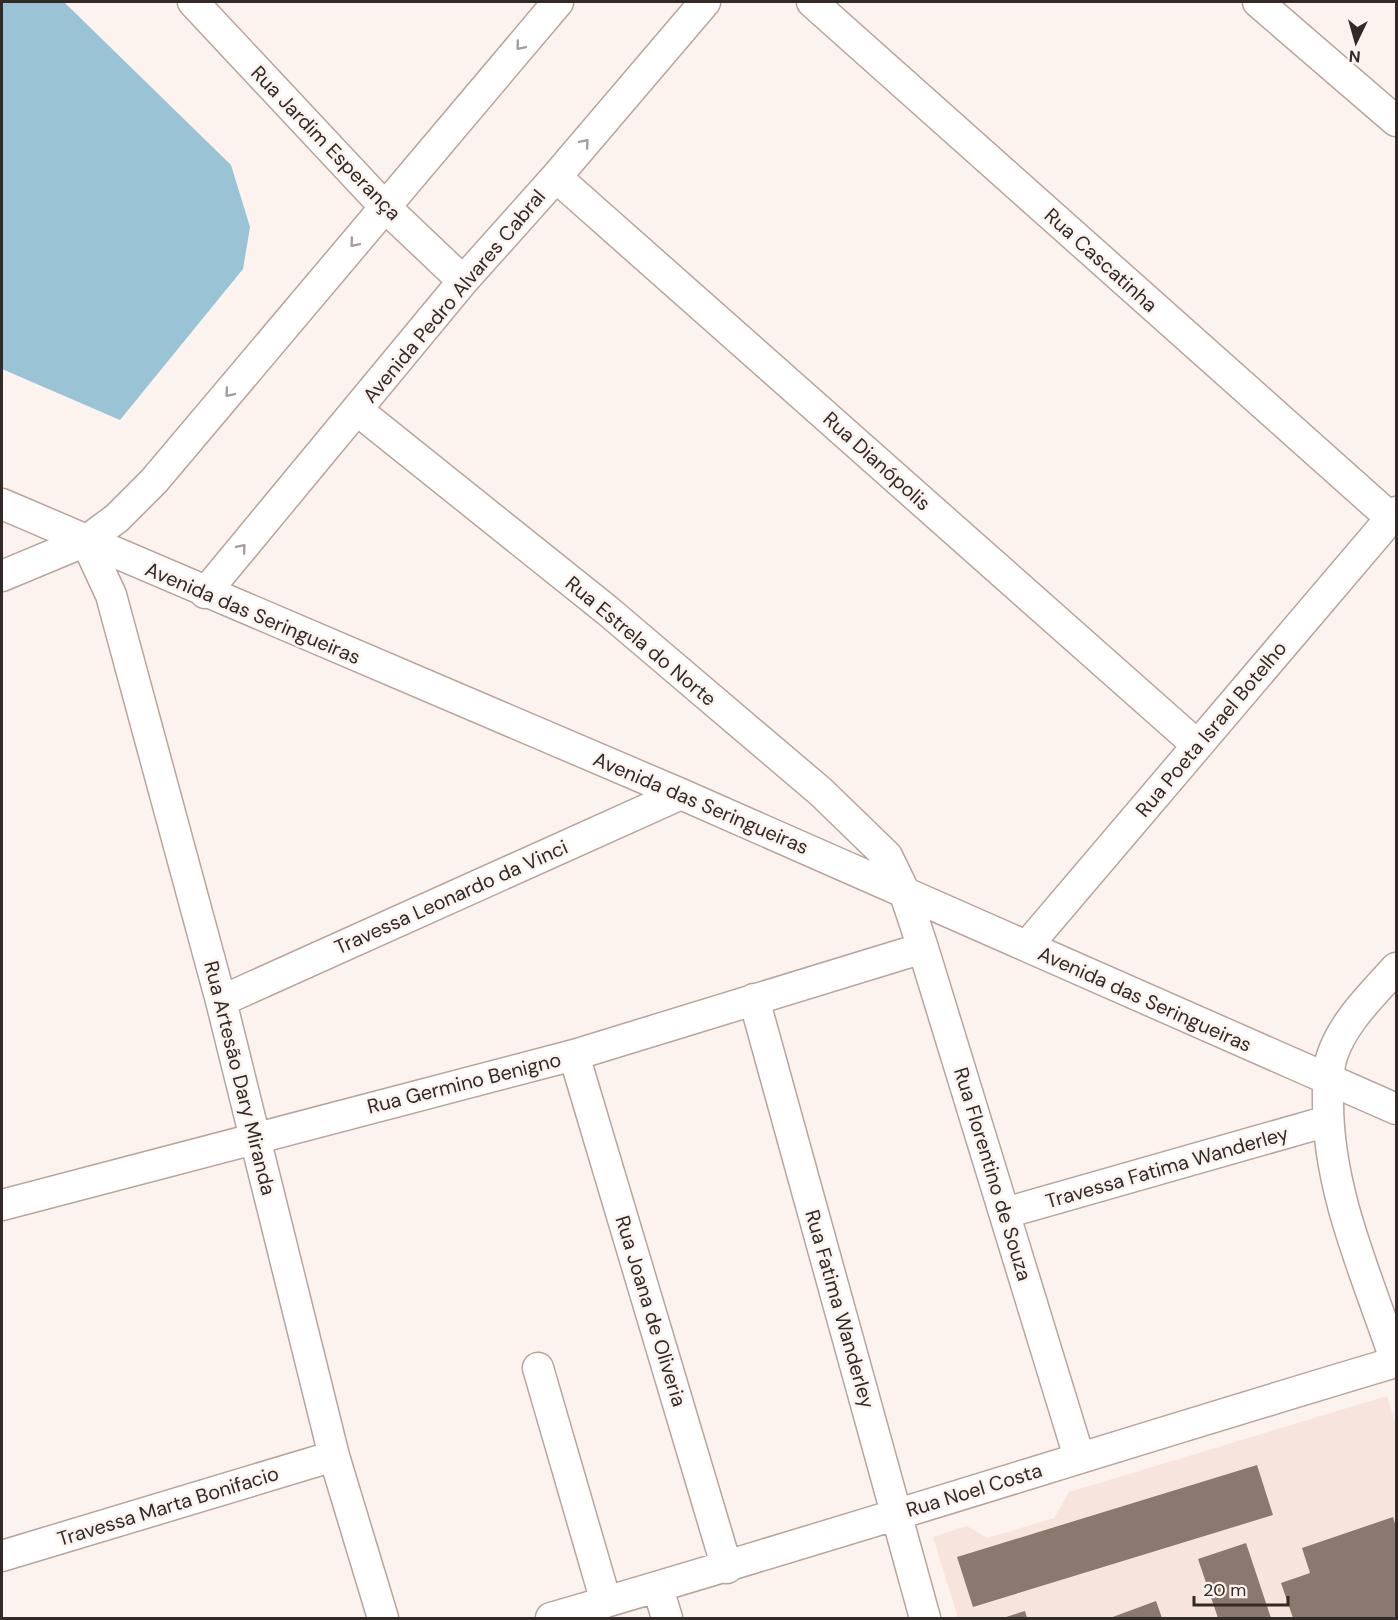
<svg xmlns="http://www.w3.org/2000/svg" width="1398" height="1620" viewBox="0 0 1398 1620" font-family="'DM Sans',sans-serif">
  <rect width="100%" height="100%" fill="#fcf3ef"/>
  <path fill="#f7e5dd" d="M1387 1396 1396 1425V1618H958L933 1537 967 1526 987 1538 1054 1518 1069 1492Z"/>
  <path fill="#9ac3d5" d="M2 2H64L231 165 250 227 243 269 120 420 2 369Z"/>
  <path fill="#8b786f" d="M1257 1465 1273 1515 973 1607 957 1557Z
    M1393 1517 1396 1527V1618H1293L1281 1583 1310 1573 1302 1548Z
    M1246 1543 1271 1618H1218L1198 1559Z
    M1156 1601 1162 1618H1110Z
    M1025 1611 1027 1618H1003Z"/>
  <g fill="none" stroke-linecap="round" stroke-linejoin="round">
    <g stroke="#b9a49b" stroke-width="33">
      <path id="minor" d="M193 2 385 207 463 281
        M812 2 1391 518
        M1258 2 1396 121
        M556 177 1197 745
        M357 410 608 611 821 792 887 856 904 891 923 948 1079 1457
        M2 504 681 794 1396 1109
        M86 541 111 595 221 1001 334 1456 383 1618
        M2 576 86 541 117 518 154 481 558 2
        M205 593 463 281 556 177 705 2
        M1027 946 1396 512
        M1396 968C1373 994 1343 1022 1332 1056 1327 1071 1328 1087 1328 1102 1328 1193 1368 1278 1396 1362
        M754 999 925 1618
        M221 1001 681 794
        M574 1055 727 1568
        M2 1205 574 1055 923 948
        M1005 1213 1328 1121
        M538 1368 606 1602
        M2 1556 334 1456
        M658 1588 667 1618
        M551 1618C834 1536 1114 1446 1396 1362"/>
    </g>
    <use href="#minor" stroke="#fff" stroke-width="30"/>
  </g>
  <defs><path id="oneway-chevron" d="M-2-3.5L2.5 0L-2 3.5" fill="none" stroke-width="1.6" stroke-linecap="round" stroke-linejoin="round" transform="scale(1.5)"/></defs>
  <g stroke="#a39f9e">
    <use href="#oneway-chevron" transform="translate(520 46) rotate(130)"/>
    <use href="#oneway-chevron" transform="translate(585 143) rotate(-50)"/>
    <use href="#oneway-chevron" transform="translate(354 243) rotate(130)"/>
    <use href="#oneway-chevron" transform="translate(229 393) rotate(130)"/>
    <use href="#oneway-chevron" transform="translate(242 548) rotate(-50)"/>
  </g>
  <g text-anchor="middle" dominant-baseline="central" stroke-width="5" stroke-linejoin="round" paint-order="stroke">
    <g font-size="20" fill="#322a27" stroke="#fcf3ef">
      <text transform="translate(326 143) rotate(46)">Rua Jardim Esperança</text>
      <text transform="translate(1101 260) rotate(42)">Rua Cascatinha</text>
      <text transform="translate(454 296) rotate(-50)">Avenida Pedro Alvares Cabral</text>
      <text transform="translate(877 461) rotate(42)">Rua Dianópolis</text>
      <text transform="translate(253 613) rotate(23)">Avenida das Seringueiras</text>
      <text transform="translate(641 641) rotate(40)">Rua Estrela do Norte</text>
      <text transform="translate(1211 729) rotate(-50)">Rua Poeta Israel Botelho</text>
      <text transform="translate(701 803) rotate(23)">Avenida das Seringueiras</text>
      <text transform="translate(451 897) rotate(-24)">Travessa Leonardo da Vinci</text>
      <text transform="translate(1145 999) rotate(24)">Avenida das Seringueiras</text>
      <text transform="translate(240 1078) rotate(76)">Rua Artesão Dary Miranda</text>
      <text transform="translate(464 1083) rotate(-14)">Rua Germino Benigno</text>
      <text transform="translate(1167 1167) rotate(-16)">Travessa Fatima Wanderley</text>
      <text transform="translate(993 1174) rotate(73)">Rua Florentino de Souza</text>
      <text transform="translate(840 1309) rotate(74)">Rua Fatima Wanderley</text>
      <text transform="translate(651 1311) rotate(73)">Rua Joana de Oliveria</text>
      <text transform="translate(974 1490) rotate(-17)">Rua Noel Costa</text>
      <text transform="translate(168 1506) rotate(-17)">Travessa Marta Bonifacio</text>
    </g>
  </g>
  <rect width="1398" height="1620" fill="none" stroke="#322a27" stroke-width="6"/>
  <g transform="translate(1356 42) rotate(185)" stroke="#fcf3ef" stroke-width="4.5" paint-order="stroke">
  <path d="M0-4.5L10 22L0 15L-10 22Z" fill="#322a27"/>
  <text y="-9" font-size="16" font-weight="bold" text-anchor="middle" fill="#322a27">N</text>
  </g>
  <path d="M1194 1596v9h94v-9" fill="none" stroke="#322a27" stroke-width="3"/>
  <text x="1203" y="1596" font-size="18" fill="#322a27" stroke="#fcf3ef" stroke-width="4.5" paint-order="stroke">20 m</text>
</svg>
